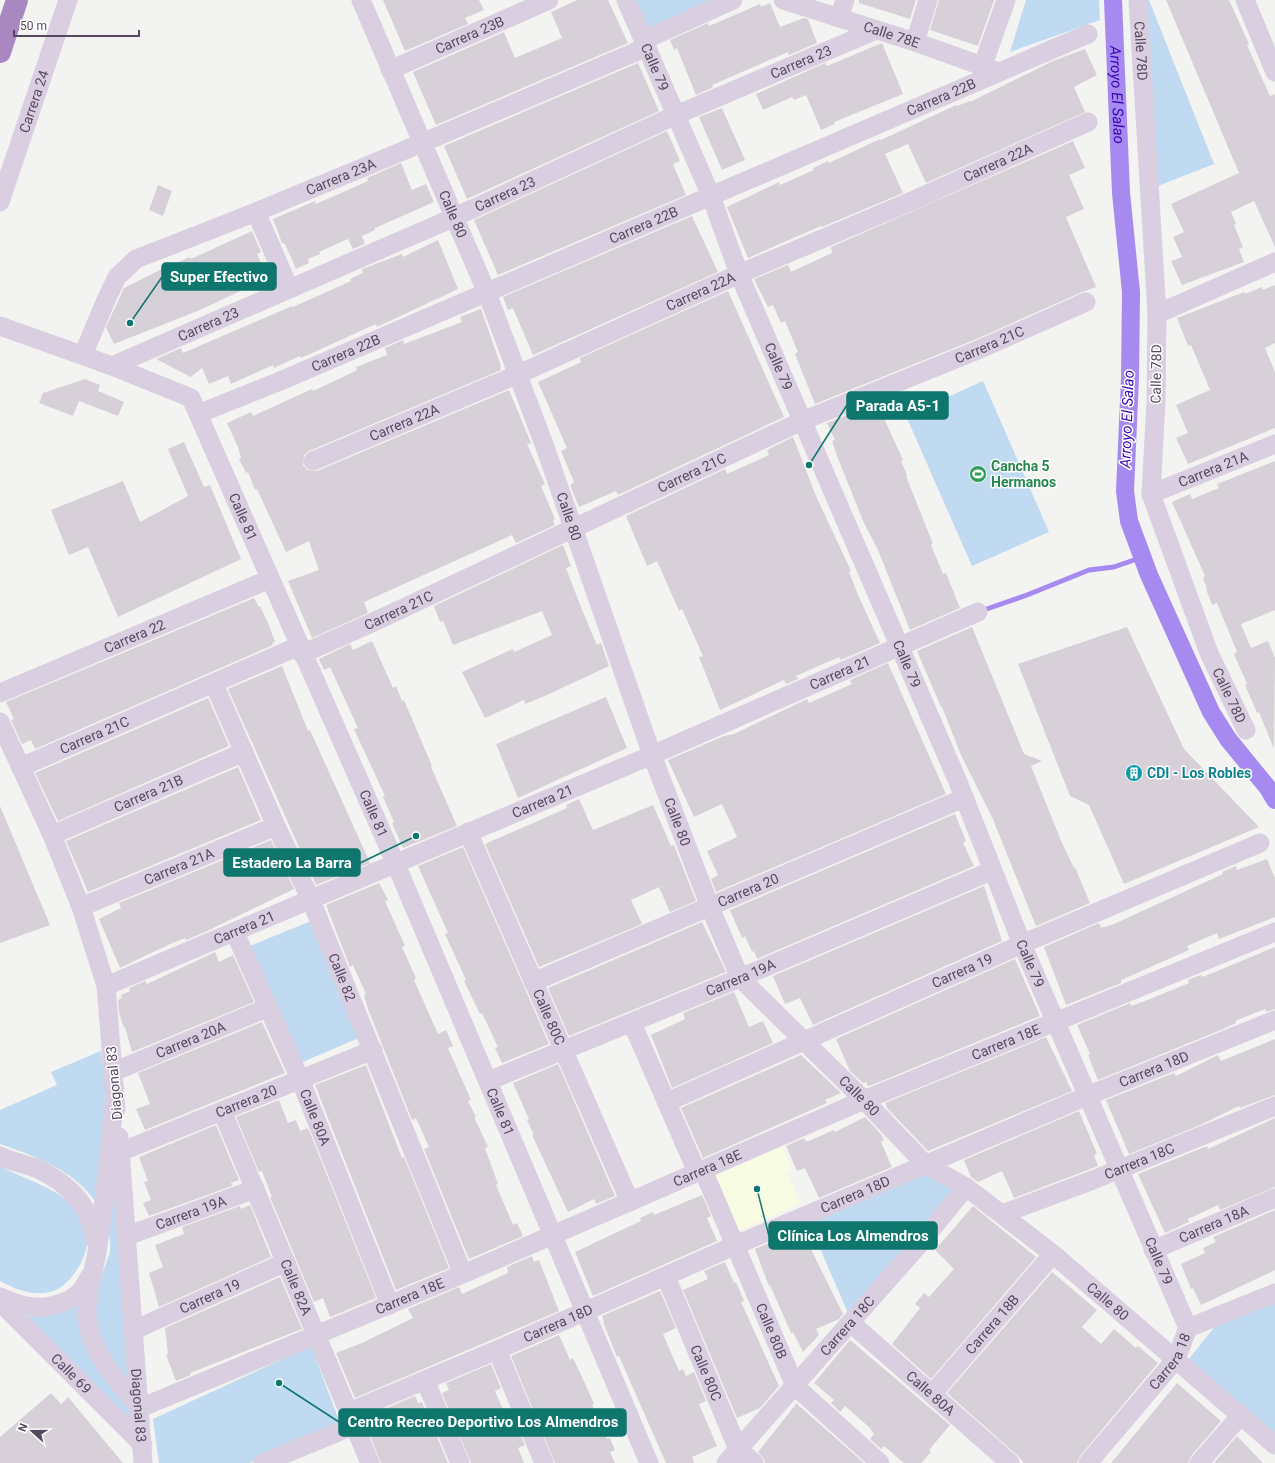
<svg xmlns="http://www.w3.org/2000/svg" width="1275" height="1463" viewBox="0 0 1275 1463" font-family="Roboto,sans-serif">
  <rect width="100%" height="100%" fill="#f3f3f1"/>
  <path fill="#f8fce2" d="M782 1147 792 1170 787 1173 800 1203 738 1231 714 1176Z"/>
  <path fill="#bfdaf1" d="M631 0H719L645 34Z
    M1026 0H1099L1100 20 1010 52Z
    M1144 0H1149L1214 164 1158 186Z
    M983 381 1049 532 972 566 906 416Z
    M311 921 359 1038 298 1064 250 946Z
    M101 1051 106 1089V1111L95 1201C74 1170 34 1156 0 1144V1110L57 1085 51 1072Z
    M113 1154 133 1382 113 1366 92 1316 101 1277 110 1252V1239L108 1231Z
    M0 1166C21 1178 58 1188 72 1206 77 1212 87 1232 87 1240 88 1257 71 1283 56 1290 37 1298 16 1290 0 1281Z
    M922 1174 954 1189 848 1313 809 1223Z
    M1275 1299V1434L1188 1360 1217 1324Z
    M80 1301 127 1398 133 1422 26 1316C48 1318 63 1315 80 1301Z
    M311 1346 341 1426 250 1463H159L153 1419Z"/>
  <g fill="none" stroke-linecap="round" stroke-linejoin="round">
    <path stroke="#a78af0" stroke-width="5" d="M981 611 1027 595 1089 570 1114 567 1134 560"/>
    <path stroke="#a78af0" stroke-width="18" id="s1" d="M1113 0 1121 193 1131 292 1130 378 1125 491 1129 521 1149 575 1211 712 1228 739 1268 788 1275 800"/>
  </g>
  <path fill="#d7d0d8" d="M383 0H479L484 10 465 18 468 24 405 51Z
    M577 0H608L628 43 436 125 413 72 504 32 515 58 562 38 551 12Z
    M859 0H916L910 19 859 3Z
    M939 0H994L978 46 930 30Z
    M1166 0H1229L1249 44 1247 45 1270 96 1275 94V247L1254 201 1231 212 1236 224 1234 225 1243 247 1239 249 1244 262 1182 285 1171 261 1182 257 1173 237 1184 232 1171 204 1239 173Z
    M770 3 780 27 804 18 808 19 817 43 789 55 788 52 712 85 713 87 696 95 677 48 674 50 670 40 708 23 709 26 760 4 761 7Z
    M882 43 903 94 834 122 835 124 821 130 806 95 794 100 792 97 763 110 756 94 825 63 827 66Z
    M1085 49 1097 75 1074 87 1085 112 926 183 908 144 885 154 903 193 822 227 821 226 748 258 727 207 779 182 780 185 814 170 813 168 828 161 829 163 880 139 881 140 956 105 957 106 970 101V102L1053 61Z
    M638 63 659 111 467 199 444 146Z
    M722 108 745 160 722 170 699 117Z
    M667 131 680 161 673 164 686 195 498 275 474 220Z
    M1073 141 1085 168 1069 175 1084 209 1066 217 1096 287 1082 292 974 340 815 404 795 354 798 352 785 321 781 323 773 305 768 307 754 279 788 265 791 272 832 253 831 247Z
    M401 163 412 190 426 184 434 202 375 228V230L362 236 365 244 353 249 348 239 319 252 320 254 308 259 309 263 296 269 285 244 282 243 273 219 315 201 316 204 368 181 367 178Z
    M158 185 172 191 163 216 149 210Z
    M692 216 718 272 533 355 513 308 508 310 503 297Z
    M252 231 261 252 257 254 268 278 200 310 114 344 106 327 124 288 164 268 190 257 191 259Z
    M438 240 458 289 377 327 376 324 301 358 300 356 274 368 273 365 231 384 228 376 209 384 202 368 191 377 156 359 181 348 183 353 292 306 293 307 351 281 350 279 363 273 362 269 402 254 403 257Z
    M1275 285V343L1265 348 1275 372V428L1188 464 1176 438 1188 433 1176 405 1210 390 1191 345 1188 346 1177 318 1244 292 1245 294 1262 287 1263 290Z
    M728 291 784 417 618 495 616 491 579 507 570 485 574 482 561 451 567 448 538 382 581 362 580 358Z
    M481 309 501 366 500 367 501 370 309 451 304 455 303 465 307 470 317 471 509 390 531 443 527 444 545 484 541 486 555 519 553 520 555 525 516 543 512 535 364 602 368 613 312 638 288 581 319 570 309 541 286 552 257 489 255 490 248 472 246 473 239 459 241 458 238 447 227 423 251 412 253 416 312 389 313 391 343 377 357 370 356 367 387 355 385 348 403 340 404 344 462 322 460 317Z
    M85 379 100 385 98 391 124 402 118 416 79 401 73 416 39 403 43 393Z
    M877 403 903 460 901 461 907 475 906 476 933 544 931 545 943 574 946 573 960 608 910 630 878 550 864 523 837 456 832 441 835 440 827 423Z
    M793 437 816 496 851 571 849 572 859 597 880 643 841 660 839 657 823 664 796 676 798 679 786 684 784 680 720 710 699 657 703 656 682 609 679 611 657 561 647 566 626 516 725 469 727 474 756 461 769 455 767 450Z
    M184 442 204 487 210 485 241 559 118 617 88 547 69 555 51 510 123 481 140 522 188 496 168 449Z
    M1275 461V610L1241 624 1251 648 1268 641 1275 658 1274 749 1259 712 1257 713 1245 685 1247 684 1234 654 1237 652 1217 603 1212 605 1206 589H1207L1203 578 1205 576 1172 502 1190 494 1192 499 1219 488 1217 484Z
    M563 545 571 566 566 568 582 610 597 645 601 643 609 666 547 695 525 704 524 700 485 718 462 672 513 649 514 652 552 635 542 611 453 645 443 621 440 622 434 606Z
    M254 598 259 607 260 606 268 623 275 642 272 643 273 645 35 749 31 740 22 744 11 720 14 719 6 702Z
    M972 627 1024 754 1042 761 1031 766 1062 843 1074 868 1075 867 1090 903 1036 926 992 817 961 755 942 707H941L917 651Z
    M1127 627 1184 749 1259 827 1124 884 1089 805 1070 796 1018 664Z
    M372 641 393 688 396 686 402 701 404 700 432 766 431 767 457 826 403 848 392 823 394 822 383 797 385 796 354 729 358 728 330 667 324 670 319 659 350 644 353 650Z
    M888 663 946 794 716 892 711 879 718 875 707 851 737 837 722 804 694 817 668 760 724 736 734 734 807 699 809 703 852 684 850 680Z
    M282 666 308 731 310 730 370 863 316 885 228 689Z
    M606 697 627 748 518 798 496 744Z
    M208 698 229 746 58 821 35 773Z
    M238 767 261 820 88 892 66 841Z
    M579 799 593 830 653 805 671 846 674 845 696 901 670 912 659 887 631 900 642 924 539 967 485 844 567 808 566 805Z
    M0 806 50 925 0 943Z
    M955 814 966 841 963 843 974 866 757 959 754 951 752 952 745 936 742 938 730 910Z
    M271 840 294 889 205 932 186 940 185 938 172 943 120 968 99 919 121 908 119 903Z
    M463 847 549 1044 502 1063 495 1048 498 1047 482 1013 480 1014 464 981 466 980 445 934 448 933 418 866Z
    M1267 859 1275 878V917L1219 939 1217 933 1187 946 1189 950 1121 980V983L1066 1005 1044 947 1099 923 1101 928 1114 924 1223 874 1222 872 1236 866 1237 870Z
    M379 883 388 900 385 901 405 946 402 947 416 978 414 980 438 1034 446 1030 453 1046 448 1048 471 1100 468 1101 476 1117H474L488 1147 485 1148 498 1184 496 1185 513 1225 517 1223 523 1236 469 1259 424 1149 429 1147 416 1118 412 1120 368 1009 364 995 366 994 353 965 350 967 326 905Z
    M984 886 1002 941 813 1025 800 998 785 1004 773 976Z
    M702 922 726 972 569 1036 548 988Z
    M1275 947V1009L1266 1012 1265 1009 1235 1021 1236 1023 1221 1030 1098 1080 1088 1055 1090 1054 1077 1025 1130 1003 1131 1006 1145 1001 1189 983 1188 980 1201 975 1202 977 1215 972Z
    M215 952 219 962 233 955 254 1002 132 1052 125 1027 124 1028 119 1013 118 1000 122 998 121 995 130 991 129 988 145 981 147 984Z
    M1015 959 1040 1016 872 1085 868 1086 866 1082 863 1083 850 1071 836 1039Z
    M734 992 749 1027 763 1021 773 1043 672 1088 651 1035 685 1019 683 1013Z
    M262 1022 285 1073 145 1130 136 1109 150 1104 138 1073Z
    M1046 1037 1072 1091 928 1151 887 1108 885 1103Z
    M1275 1039V1095L1240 1108 1239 1106 1198 1126 1129 1154 1106 1100 1174 1073 1176 1076 1218 1055 1221 1061Z
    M801 1055 841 1093 825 1100 827 1103 703 1158 681 1108Z
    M558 1064 615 1196 596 1204 594 1199 568 1212 532 1135H534L527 1120 529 1119 513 1083Z
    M366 1065 402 1158 404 1157 449 1268 396 1290 315 1085Z
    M279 1100 288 1123 296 1120 300 1131 308 1128 376 1298 330 1317 323 1298 314 1302 270 1197H272L262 1171 259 1172 236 1117Z
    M1079 1111 1097 1154 1094 1155 1098 1166 1014 1198 1002 1171 978 1182 971 1177 964 1160Z
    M865 1117 881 1134 884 1140 881 1142 892 1167 819 1198 805 1168 797 1171 786 1146 804 1138 806 1141H809L834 1130 835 1132Z
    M1275 1118V1187L1220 1210 1218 1205 1188 1219 1189 1222 1165 1233 1138 1174 1207 1146 1208 1149Z
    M216 1125 239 1180 231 1183 232 1186 149 1216 143 1203 151 1200 144 1182 148 1181 139 1157Z
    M702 1195 711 1216 707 1218 717 1241 593 1296 575 1252 628 1227 641 1221 640 1218 653 1212 654 1215Z
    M250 1205 271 1257 159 1307 149 1273 163 1267 155 1245 184 1234 182 1227 240 1206 241 1209Z
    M973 1206 1036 1257 931 1379 892 1344 920 1308 915 1304 924 1293 929 1297 954 1269 935 1250Z
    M1275 1210V1270L1201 1305 1193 1288 1191 1289 1181 1264 1205 1253 1203 1248 1216 1242 1213 1237Z
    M801 1229 843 1314 839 1319 816 1329 819 1335 803 1352 793 1332 791 1333 770 1285 769 1286 755 1249Z
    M532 1256 534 1262 539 1260 559 1311 355 1398 336 1353 362 1343 413 1318 408 1309 459 1287 462 1294 508 1273 507 1267Z
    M725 1262 734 1283 736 1282 744 1301 741 1302 779 1386 760 1408 737 1418 683 1290 708 1279 704 1271Z
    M1052 1272 1097 1310 1082 1327 1101 1344 1114 1329 1136 1348 1138 1346 1158 1363 1080 1456 1077 1463H1024L1017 1455 947 1393Z
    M280 1277 302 1329 190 1373 191 1375 176 1381 166 1355 168 1354 165 1328Z
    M660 1291 676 1328 663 1334 679 1371 683 1369 686 1376 694 1372 706 1401 699 1404 717 1446 692 1457 694 1463H666L619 1356 617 1357 603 1322 604 1321 602 1316Z
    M559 1335 570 1360 573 1358 588 1390 594 1404 592 1405 607 1439 610 1438 615 1450 610 1452 615 1463H555L511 1356Z
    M850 1340 950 1425 929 1450 931 1452 921 1463H904L884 1446 881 1449 870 1439 874 1434 869 1427 845 1406 840 1412 831 1403 834 1400 814 1383Z
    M491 1364 501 1388 495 1391 514 1435 519 1433 525 1445 518 1448 524 1463H471L442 1393 449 1390 446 1383Z
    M1177 1383 1221 1421 1191 1456 1188 1463H1111Z
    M51 1393 61 1404 68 1397 123 1463H0V1437Z
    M415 1396 418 1403 422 1402 448 1463H381L363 1418Z
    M797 1403V1404L864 1463H765L764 1459 758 1452Z
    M1237 1436 1263 1463H1214Z"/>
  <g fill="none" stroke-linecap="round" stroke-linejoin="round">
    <g stroke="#d9cfe1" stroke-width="19">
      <path id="s2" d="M361 0 487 293 545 447 652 755 710 907 740 978 864 1100 926 1165 966 1187 1053 1254 1275 1445"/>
      <path id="s3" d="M626 0 711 196 739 274 958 782 1022 944 1188 1328"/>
      <path id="s4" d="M783 0 915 42 999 72"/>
      <path id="s5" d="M1138 0 1157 314 1156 402 1151 494 1209 653 1246 730"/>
      <path d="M1245 0 1275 72"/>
      <path d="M839 18 845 0"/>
      <path d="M644 40 733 0"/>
      <path d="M915 42 928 0"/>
      <path d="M983 65 1006 0"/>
      <path id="s6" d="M390 70 549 0"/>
      <path id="s7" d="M0 202 68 0"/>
      <path d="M256 212 289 288"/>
      <path d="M1157 314 1275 262"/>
      <path id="s8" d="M0 326 112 366 191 398 395 862 649 1463"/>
      <path id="s9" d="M83 355 106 300 117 277 136 259 256 212 422 143 647 47"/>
      <path id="s10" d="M112 366 455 217 676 115 876 30"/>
      <path id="s11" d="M198 414 278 382 1088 34"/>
      <path id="s12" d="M313 461 519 374 739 274 914 200 1088 122"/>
      <path id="s13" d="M1151 494 1275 444"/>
      <path id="s14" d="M302 654 378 620 802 421 978 350 1086 302"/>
      <path id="s15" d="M214 684 276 826 310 898 463 1274"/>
      <path id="s16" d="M0 693 270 579"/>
      <path d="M0 722 52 835 81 907 106 986 116 1109"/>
      <path id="s17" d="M21 767 299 646"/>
      <path id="s18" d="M468 832 630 1202"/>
      <path id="s19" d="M52 835 244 752"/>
      <path id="s20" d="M81 907 276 826"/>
      <path id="s21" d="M235 933 300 1079 390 1305"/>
      <path id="s22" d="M533 982 964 798"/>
      <path id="s23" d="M106 986 652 755 978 612"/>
      <path d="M632 1023 697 1172"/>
      <path id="s24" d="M113 1072 267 1008"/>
      <path id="s25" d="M488 1081 740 978 991 871"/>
      <path id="s26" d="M115 1097C109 1149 105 1201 97 1252 93 1275 84 1300 88 1324 94 1357 119 1383 140 1408L463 1274 864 1100 1275 932"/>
      <path id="s27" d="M667 1102 1022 944 1260 843"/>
      <path id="s28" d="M222 1111 370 1463"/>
      <path id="s29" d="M119 1137 143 1463"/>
      <path id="s30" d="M120 1152 373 1050"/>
      <path d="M0 1156C12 1162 26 1164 38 1169 69 1184 90 1205 95 1240"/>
      <path id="s31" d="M703 1170 795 1386 880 1463"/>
      <path id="s32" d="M1002 1214 1093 1180 1275 1106"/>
      <path id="s33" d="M127 1236 255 1189"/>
      <path id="s34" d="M1153 1250 1275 1198"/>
      <path id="s35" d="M666 1277 738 1449 754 1463"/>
      <path d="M0 1297C8 1300 18 1305 27 1306 44 1310 71 1304 82 1289 85 1285 88 1280 90 1276"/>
      <path id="s36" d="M0 1302 143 1445"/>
      <path id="s37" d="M851 1323 1010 1463"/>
      <path id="s38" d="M134 1330 286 1262"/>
      <path d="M497 1350 544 1463"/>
      <path d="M425 1380 460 1463"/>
      <path id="s39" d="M932 1394 1053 1254"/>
      <path id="s40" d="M349 1412 497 1350 736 1245 1087 1096 1275 1020"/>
      <path d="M263 1463 355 1425"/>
      <path id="s41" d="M726 1463 917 1247 966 1187"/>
      <path id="s42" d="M1088 1463 1176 1359 1188 1328 1275 1293"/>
      <path d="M1199 1463 1241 1415"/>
    </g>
    <path stroke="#a987c1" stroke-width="22" d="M0 52 17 0"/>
  </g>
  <defs>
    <g id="stadium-disc" transform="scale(0.9)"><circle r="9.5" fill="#2e9e5b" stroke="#fff"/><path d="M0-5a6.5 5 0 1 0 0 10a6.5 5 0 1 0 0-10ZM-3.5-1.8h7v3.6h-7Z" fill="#fff"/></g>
    <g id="building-disc" transform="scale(0.9)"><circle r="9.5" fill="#0f9aa8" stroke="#fff"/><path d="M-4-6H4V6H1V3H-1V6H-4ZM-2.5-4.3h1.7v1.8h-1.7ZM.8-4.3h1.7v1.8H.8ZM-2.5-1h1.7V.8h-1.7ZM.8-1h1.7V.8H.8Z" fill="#fff"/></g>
  </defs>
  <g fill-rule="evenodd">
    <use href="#stadium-disc" x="978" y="474"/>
    <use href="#building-disc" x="1134" y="773"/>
  </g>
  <g text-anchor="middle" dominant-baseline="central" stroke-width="3" stroke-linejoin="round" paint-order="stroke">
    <g font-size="14" fill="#55485f" stroke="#fff">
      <text stroke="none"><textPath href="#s6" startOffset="87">Carrera 23B</textPath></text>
      <text stroke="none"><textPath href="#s4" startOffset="114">Calle 78E</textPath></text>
      <text stroke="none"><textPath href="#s5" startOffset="51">Calle 78D</textPath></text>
      <text stroke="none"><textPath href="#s10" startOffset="753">Carrera 23</textPath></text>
      <text stroke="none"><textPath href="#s3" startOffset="73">Calle 79</textPath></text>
      <text stroke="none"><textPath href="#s11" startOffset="808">Carrera 22B</textPath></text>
      <text stroke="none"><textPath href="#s7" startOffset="106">Carrera 24</textPath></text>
      <text stroke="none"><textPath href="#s12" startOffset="747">Carrera 22A</textPath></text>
      <text stroke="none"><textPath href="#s9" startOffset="332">Carrera 23A</textPath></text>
      <text stroke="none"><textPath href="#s10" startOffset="429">Carrera 23</textPath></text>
      <text stroke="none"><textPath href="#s2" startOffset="233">Calle 80</textPath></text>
      <text stroke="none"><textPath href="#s11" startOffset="484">Carrera 22B</textPath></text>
      <text stroke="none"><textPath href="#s12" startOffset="423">Carrera 22A</textPath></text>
      <text stroke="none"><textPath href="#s10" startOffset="105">Carrera 23</textPath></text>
      <text stroke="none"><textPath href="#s14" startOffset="754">Carrera 21C</textPath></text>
      <text stroke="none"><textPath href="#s11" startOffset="160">Carrera 22B</textPath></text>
      <text stroke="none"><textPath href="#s3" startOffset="397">Calle 79</textPath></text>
      <text transform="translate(1156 374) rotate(-89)">Calle 78D</text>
      <text stroke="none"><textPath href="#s12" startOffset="99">Carrera 22A</textPath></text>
      <text stroke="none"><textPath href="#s13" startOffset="67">Carrera 21A</textPath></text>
      <text stroke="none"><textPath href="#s14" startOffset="430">Carrera 21C</textPath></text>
      <text stroke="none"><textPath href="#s2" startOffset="557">Calle 80</textPath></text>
      <text stroke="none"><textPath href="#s8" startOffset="334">Calle 81</textPath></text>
      <text stroke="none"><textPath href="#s14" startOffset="106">Carrera 21C</textPath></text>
      <text stroke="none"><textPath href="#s16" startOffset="146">Carrera 22</textPath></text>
      <text stroke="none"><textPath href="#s3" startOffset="721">Calle 79</textPath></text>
      <text stroke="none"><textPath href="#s23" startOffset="798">Carrera 21</textPath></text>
      <text stroke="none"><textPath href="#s5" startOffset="711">Calle 78D</textPath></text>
      <text stroke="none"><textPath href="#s17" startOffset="80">Carrera 21C</textPath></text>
      <text stroke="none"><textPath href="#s19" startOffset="105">Carrera 21B</textPath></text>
      <text stroke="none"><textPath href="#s23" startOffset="474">Carrera 21</textPath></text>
      <text stroke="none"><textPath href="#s8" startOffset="658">Calle 81</textPath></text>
      <text stroke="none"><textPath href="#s2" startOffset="881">Calle 80</textPath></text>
      <text stroke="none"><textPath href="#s20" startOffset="106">Carrera 21A</textPath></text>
      <text stroke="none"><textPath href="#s22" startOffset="234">Carrera 20</textPath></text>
      <text stroke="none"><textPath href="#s23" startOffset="150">Carrera 21</textPath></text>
      <text stroke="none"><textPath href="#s3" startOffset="1045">Calle 79</textPath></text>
      <text stroke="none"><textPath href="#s27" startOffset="323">Carrera 19</textPath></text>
      <text stroke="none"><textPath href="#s15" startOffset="320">Calle 82</textPath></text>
      <text stroke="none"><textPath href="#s25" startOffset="273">Carrera 19A</textPath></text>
      <text stroke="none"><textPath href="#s18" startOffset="202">Calle 80C</textPath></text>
      <text stroke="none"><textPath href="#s24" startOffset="84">Carrera 20A</textPath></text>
      <text stroke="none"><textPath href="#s26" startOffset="1269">Carrera 18E</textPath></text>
      <text stroke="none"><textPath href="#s40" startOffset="875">Carrera 18D</textPath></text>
      <text transform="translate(114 1083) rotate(-95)">Diagonal 83</text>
      <text stroke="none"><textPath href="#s2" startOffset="1217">Calle 80</textPath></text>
      <text stroke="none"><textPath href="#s30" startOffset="136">Carrera 20</textPath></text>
      <text stroke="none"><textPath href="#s8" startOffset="982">Calle 81</textPath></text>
      <text stroke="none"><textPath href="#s21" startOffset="201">Calle 80A</textPath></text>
      <text stroke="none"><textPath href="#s32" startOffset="147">Carrera 18C</textPath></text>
      <text stroke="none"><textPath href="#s26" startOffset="945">Carrera 18E</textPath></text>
      <text stroke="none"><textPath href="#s40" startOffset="551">Carrera 18D</textPath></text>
      <text stroke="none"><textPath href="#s33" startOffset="68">Carrera 19A</textPath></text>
      <text stroke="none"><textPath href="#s34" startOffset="66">Carrera 18A</textPath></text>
      <text stroke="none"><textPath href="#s3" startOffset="1369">Calle 79</textPath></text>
      <text stroke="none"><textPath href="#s28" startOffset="191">Calle 82A</textPath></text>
      <text stroke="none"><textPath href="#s38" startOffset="83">Carrera 19</textPath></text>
      <text stroke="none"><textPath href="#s26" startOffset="621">Carrera 18E</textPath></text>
      <text stroke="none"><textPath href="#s2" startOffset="1541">Calle 80</textPath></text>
      <text stroke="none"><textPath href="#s40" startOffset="227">Carrera 18D</textPath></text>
      <text stroke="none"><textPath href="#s39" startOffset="92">Carrera 18B</textPath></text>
      <text stroke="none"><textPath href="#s41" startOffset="183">Carrera 18C</textPath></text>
      <text stroke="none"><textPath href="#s31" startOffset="175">Calle 80B</textPath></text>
      <text stroke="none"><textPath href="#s42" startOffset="131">Carrera 18</textPath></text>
      <text stroke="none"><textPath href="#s35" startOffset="104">Calle 80C</textPath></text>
      <text stroke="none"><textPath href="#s36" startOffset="101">Calle 69</textPath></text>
      <text stroke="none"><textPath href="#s37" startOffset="106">Calle 80A</textPath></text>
      <text stroke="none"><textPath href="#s29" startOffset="269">Diagonal 83</textPath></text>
    </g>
    <g font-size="14" font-weight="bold" fill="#27864d" stroke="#fff" text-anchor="start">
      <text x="991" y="466">Cancha 5<tspan x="991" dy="16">Hermanos</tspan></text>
    </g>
    <g font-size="14" font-weight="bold" fill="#0d838f" stroke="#fff" text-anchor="start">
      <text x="1147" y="773">CDI - Los Robles</text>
    </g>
    <g font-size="15" font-style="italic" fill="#3807b3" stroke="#fff">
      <text stroke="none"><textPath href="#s1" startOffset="95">Arroyo El Salao</textPath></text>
      <text transform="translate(1127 419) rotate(-88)">Arroyo El Salao</text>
    </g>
  </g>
  <path fill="none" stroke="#0f766e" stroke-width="1.5" d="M130 323L162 277M809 465L847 405M416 836L360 863M757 1189L769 1236M279 1383L339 1422"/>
  <g fill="#0f766e" stroke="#fff" stroke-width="1.5">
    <circle cx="130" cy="323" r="4"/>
    <circle cx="809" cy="465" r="4"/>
    <circle cx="416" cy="836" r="4"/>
    <circle cx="757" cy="1189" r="4"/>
    <circle cx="279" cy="1383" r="4"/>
  </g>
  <g fill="#0f766e" stroke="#0f766e" stroke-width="1.5">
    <rect x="162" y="263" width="114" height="27" rx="4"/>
    <rect x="847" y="392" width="101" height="27" rx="4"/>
    <rect x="224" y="849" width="136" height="27" rx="4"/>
    <rect x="769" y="1222" width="168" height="27" rx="4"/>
    <rect x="339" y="1409" width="287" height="27" rx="4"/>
  </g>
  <g font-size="15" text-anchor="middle" font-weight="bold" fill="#fff">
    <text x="219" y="282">Super Efectivo</text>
    <text x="898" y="411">Parada A5-1</text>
    <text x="292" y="868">Estadero La Barra</text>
    <text x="853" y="1241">Clínica Los Almendros</text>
    <text x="483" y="1427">Centro Recreo Deportivo Los Almendros</text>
  </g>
  <g transform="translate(32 1431) rotate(291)" stroke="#ffffff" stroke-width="3" paint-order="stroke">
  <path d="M0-3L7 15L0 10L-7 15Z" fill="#55485f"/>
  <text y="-6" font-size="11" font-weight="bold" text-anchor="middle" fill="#55485f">N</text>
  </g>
  <path d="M14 30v6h125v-6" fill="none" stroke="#55485f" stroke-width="2"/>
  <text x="20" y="30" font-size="12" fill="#55485f" stroke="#ffffff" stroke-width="3" paint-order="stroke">50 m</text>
</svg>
